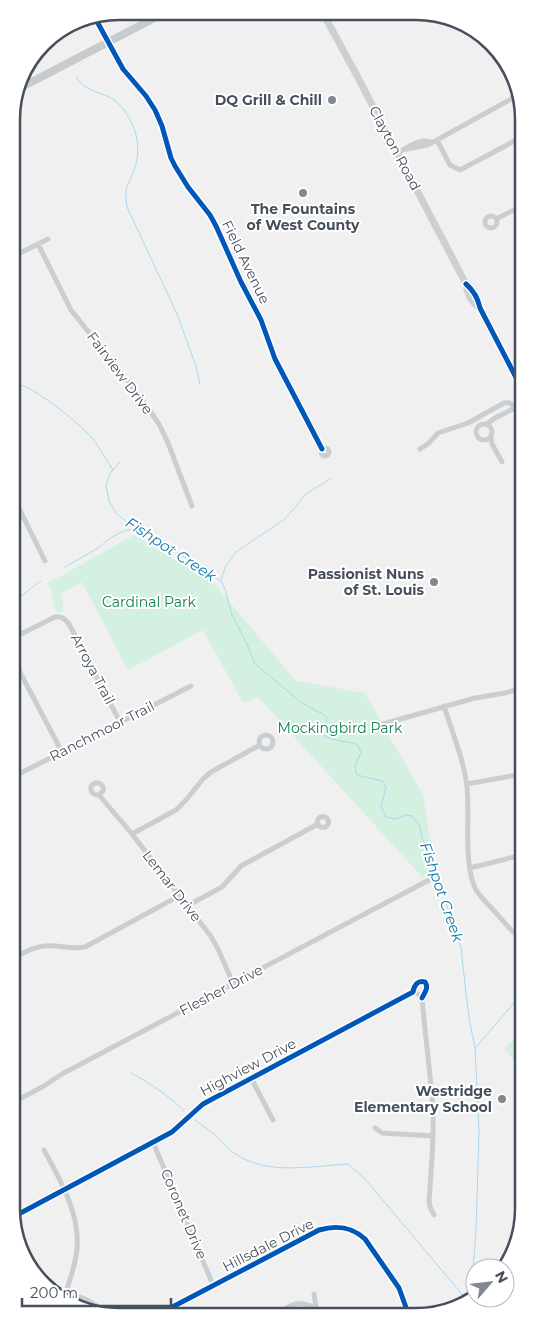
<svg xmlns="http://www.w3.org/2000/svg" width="535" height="1328" viewBox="0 0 535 1328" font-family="Montserrat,sans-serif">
  <rect width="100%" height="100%" fill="#f0f0f0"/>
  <path fill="#d3f0e1" d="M134 535 215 585 296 681 365 693 423 795 436 875 423 878 258 697 243 703 203 630 128 670 82 582 61 593 64 611 56 612 51 590 48 583Z
    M523 1031V1070L504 1049Z"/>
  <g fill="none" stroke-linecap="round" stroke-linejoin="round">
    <path stroke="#a7d9ef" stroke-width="1" d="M76 77C80 82 84 87 90 89 99 94 110 95 118 103 135 121 143 145 134 170 127 188 124 186 127 207L177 314 196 366 200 385
      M12 381C18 384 24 386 30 389 51 401 81 424 96 443 102 452 107 461 113 470
      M120 462 110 473 106 485 109 501 116 513 128 523 151 535 221 581 225 589 232 615 247 644 255 664 302 703 326 716C328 724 324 728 325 736 336 742 346 741 357 744L361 752 355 766 357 775 383 781 386 788 381 806 386 817 395 819 406 815 412 816 419 825 423 841 430 849 432 862 461 947 466 994 470 1024 475 1047 479 1132 476 1231 471 1296
      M65 567C74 561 84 557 93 551 109 541 116 530 136 529
      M221 580 226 565 236 552 285 519 306 494 330 479
      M13 600C24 597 30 587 41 581
      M476 1047 520 996 523 995
      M131 1073C150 1083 169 1096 184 1111
      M195 1120C201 1125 208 1129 214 1134 221 1139 226 1148 234 1153 267 1176 310 1166 348 1164L365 1179 466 1299"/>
    <path stroke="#cbced1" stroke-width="5" d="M94 16 123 69 146 96 155 110 162 126 171 158 175 166 188 187 210 215 216 226 241 282 261 320 275 359 322 449
      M437 140 450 165 460 170 520 138
      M407 149 427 145 437 140 520 94
      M397 153C408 148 418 138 431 142
      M485 222a6 6 0 1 1 12 0a6 6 0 1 1-12 0Z
      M496 219 520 207
      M38 244 71 310 138 394 159 424 168 443 192 506
      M12 257 48 239
      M510 366 521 360
      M514 375 521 371
      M476 432a8 8 0 1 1 16 0a8 8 0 1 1-16 0Z
      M487 424 495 418 521 405
      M491 437 492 444 502 462
      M321 452a4 4 0 1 1 8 0a4 4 0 1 1-8 0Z
      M420 449 429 443 438 433 468 423 504 403C510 402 511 403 515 408
      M13 496 45 561
      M13 638 55 617C62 616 65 619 69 624L120 722
      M13 659 62 752
      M444 706C452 732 464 760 467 787 470 817 463 865 476 890 482 899 489 905 496 913 505 923 513 933 523 941
      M383 724 475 698 505 693 522 688
      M259 742a7 7 0 1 1 14 0a7 7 0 1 1-14 0Z
      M13 777 191 686
      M467 784 522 774
      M99 795 103 791C104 786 101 782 95 783L91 786C90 792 93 795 99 795L132 834 210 935 218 949 233 983
      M317.5 822a5.5 5.5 0 1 1 11 0a5.5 5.5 0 1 1-11 0Z
      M132 834 176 810 186 800 203 779 211 772 260 745
      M470 868 522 855
      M187 906 222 887 241 866 318 824
      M14 958C23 953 33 947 44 946 58 944 71 950 85 947L179 896
      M413 992 418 994 422 998C425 1036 431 1074 433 1113 434 1142 431 1172 429 1201L430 1207 434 1215
      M251 1078 273 1120
      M14 1102 44 1086 62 1074 429 880
      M375 1128 382 1133 433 1136
      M153 1142 213 1285
      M44 1150C60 1180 80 1213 77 1248 76 1264 70 1278 66 1293
      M15 1216 172 1132 203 1104 413 992C414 985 418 980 425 982 429 988 425 992 422 998
      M56 1294C75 1292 94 1301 107 1315
      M314 1294 317 1314
      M275 1314C293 1305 296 1299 316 1308"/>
    <path stroke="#cbced1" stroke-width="6" d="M159 1314 319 1230C336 1225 351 1226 365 1239L399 1288 408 1313"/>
    <path stroke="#ccd0d3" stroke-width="7" d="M323 13 356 74 466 284C468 295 471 302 480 308
      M466 284C475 291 478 298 480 308L521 387"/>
    <path stroke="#c7cbce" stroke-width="8" d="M18 89 166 12"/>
    <g stroke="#fff" stroke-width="8">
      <path id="cycleway" d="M94 16 123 69 146 96 155 110 162 126 171 158 175 166 188 187 210 215 216 226 241 282 261 320 275 359 322 449
        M466 284C474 291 478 298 480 308L521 387
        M15 1216 172 1132 203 1104 413 992C414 985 418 980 425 982 429 988 425 992 422 998
        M159 1314 319 1230C336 1225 351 1226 365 1239L399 1288 408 1313"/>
    </g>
    <use href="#cycleway" stroke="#0057b8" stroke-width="5"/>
  </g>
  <g fill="#828890" stroke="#fff" stroke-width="2">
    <circle cx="332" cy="100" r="5"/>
    <circle cx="303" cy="193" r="5"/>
    <circle cx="434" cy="582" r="5"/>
    <circle cx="502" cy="1099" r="5"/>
  </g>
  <g text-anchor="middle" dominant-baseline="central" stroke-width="4" stroke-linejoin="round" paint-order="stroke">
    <g font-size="14" font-weight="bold" fill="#46505d" stroke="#fff" text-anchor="end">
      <text x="322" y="100">DQ Grill &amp; Chill</text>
      <text x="303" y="209" text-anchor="middle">The Fountains<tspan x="303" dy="16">of West County</tspan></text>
      <text x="424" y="574">Passionist Nuns<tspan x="424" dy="16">of St. Louis</tspan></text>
      <text x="492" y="1091">Westridge<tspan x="492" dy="16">Elementary School</tspan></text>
    </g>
    <g font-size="14" fill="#46505d" stroke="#fff">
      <text transform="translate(395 148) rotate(62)">Clayton Road</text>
      <text transform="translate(246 262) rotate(64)">Field Avenue</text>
      <text transform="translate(120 373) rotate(53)">Fairview Drive</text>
      <text transform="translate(93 669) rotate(62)">Arroya Trail</text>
      <text transform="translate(102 731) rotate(-27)">Ranchmoor Trail</text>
      <text transform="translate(172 886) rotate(52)">Lemar Drive</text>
      <text transform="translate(221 990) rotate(-28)">Flesher Drive</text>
      <text transform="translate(248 1067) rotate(-28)">Highview Drive</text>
      <text transform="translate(184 1214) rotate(67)">Coronet Drive</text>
      <text transform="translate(268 1245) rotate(-27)">Hillsdale Drive</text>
    </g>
    <g font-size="14" fill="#158055" stroke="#fff">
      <text x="149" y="602">Cardinal Park</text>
      <text x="340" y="728">Mockingbird Park</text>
    </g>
    <g font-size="15" font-style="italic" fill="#097bad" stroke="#fff">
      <text transform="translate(171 549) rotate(33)">Fishpot Creek</text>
      <text transform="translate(442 892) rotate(71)">Fishpot Creek</text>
    </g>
  </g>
  <path d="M0 0H535V1328H0ZM119 20H416A99 99 0 0 1 515 119V1209A99 99 0 0 1 416 1308H119A99 99 0 0 1 20 1209V119A99 99 0 0 1 119 20Z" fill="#fff" fill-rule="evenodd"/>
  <path fill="none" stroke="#46505d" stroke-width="2.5" d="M119 20H416A99 99 0 0 1 515 119V1209A99 99 0 0 1 416 1308H119A99 99 0 0 1 20 1209V119A99 99 0 0 1 119 20Z"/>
  <g transform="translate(490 1283) rotate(62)"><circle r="24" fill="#ffffff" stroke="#b5b9be"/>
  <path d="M0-4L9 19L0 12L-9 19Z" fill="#828890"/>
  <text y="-8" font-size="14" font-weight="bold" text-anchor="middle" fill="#46505d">N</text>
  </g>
  <path d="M22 1298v8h149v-8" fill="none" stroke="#46505d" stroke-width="2.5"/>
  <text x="30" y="1298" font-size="15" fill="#46505d" stroke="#ffffff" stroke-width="4" paint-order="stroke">200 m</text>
</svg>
